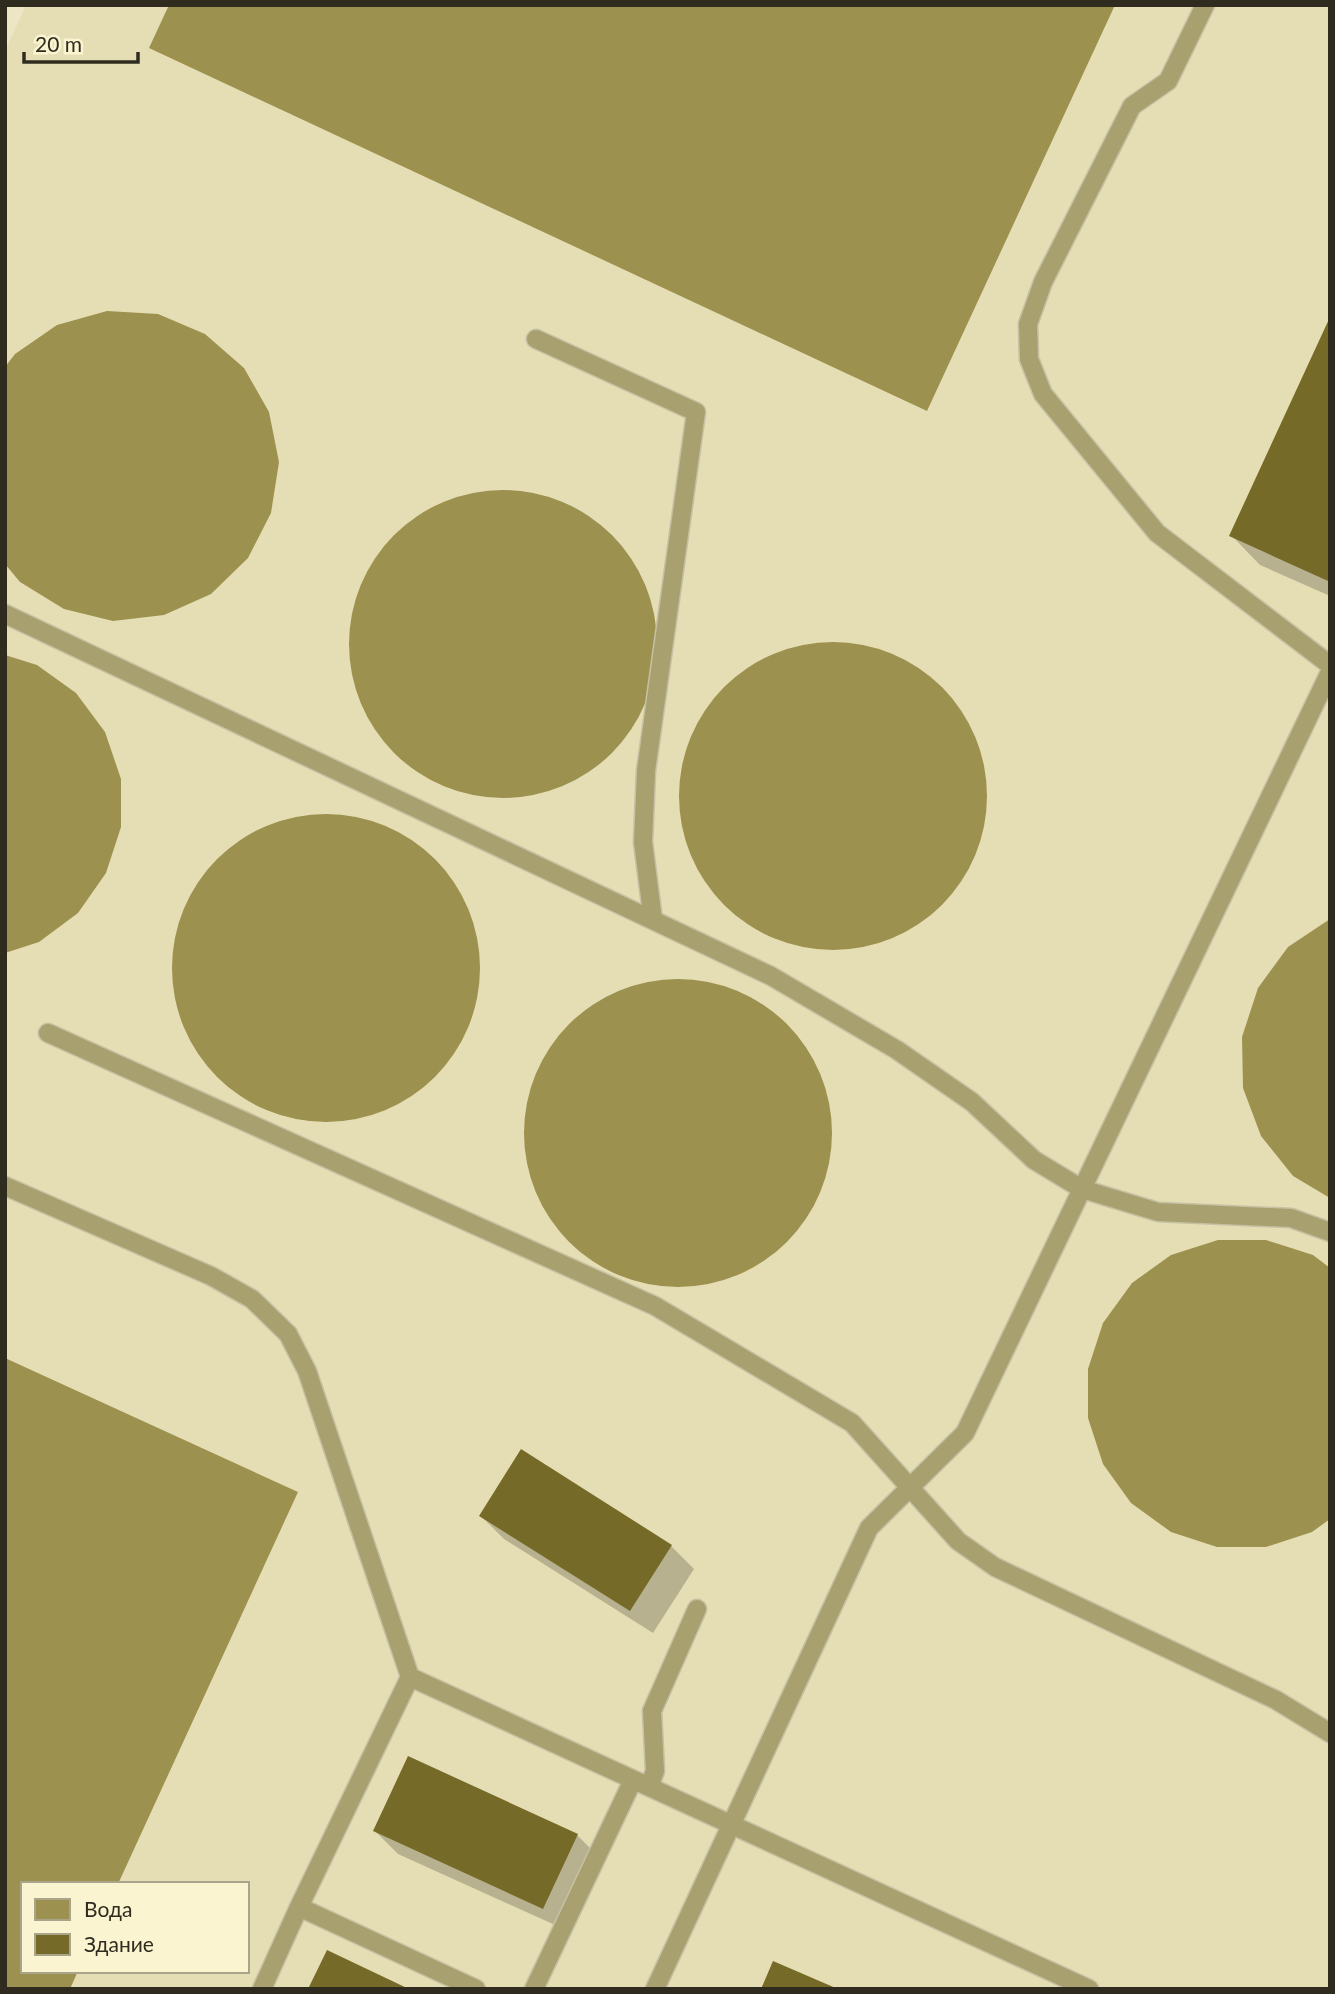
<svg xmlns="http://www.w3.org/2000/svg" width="1335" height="1994" viewBox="0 0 1335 1994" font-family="Lato,sans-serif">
  <rect width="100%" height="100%" fill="#ece6c4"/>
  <path fill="#e5deb4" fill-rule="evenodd" d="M26 5H1330V1989H5V51ZM23 1884H247V1971H23Z"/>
  <path fill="#9d9150" d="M169 5H1115L927 411 149 48Z
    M107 311 158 314 205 334 244 368 269 412 279 462 271 513 248 558 211 594 164 615 113 621 64 609 20 582 5 564V367L15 354 57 325Z
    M349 644a154 154 0 1 1 308 0a154 154 0 1 1-308 0Z
    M679 796a154 154 0 1 1 308 0a154 154 0 1 1-308 0Z
    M5 655 37 665 76 693 105 732 121 779V827L106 873 78 913 39 942 5 953Z
    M172 968a154 154 0 1 1 308 0a154 154 0 1 1-308 0Z
    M1330 919V1198L1293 1176 1261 1136 1243 1088 1242 1037 1258 988 1288 947Z
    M524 1133a154 154 0 1 1 308 0a154 154 0 1 1-308 0Z
    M1218 1240H1266L1313 1255 1330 1268V1519L1312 1532 1266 1547H1217L1171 1532 1131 1503 1103 1464 1088 1418V1369L1103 1323 1132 1283 1171 1255Z
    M5 1358 298 1492 118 1884H23V1971H78L70 1989H5Z"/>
  <path fill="#0003" d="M1330 321V596L1260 565 1231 535Z
    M481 1516 671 1546 694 1569 653 1633 504 1539Z
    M375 1831 577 1835 600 1858 566 1930 398 1854Z"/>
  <path fill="#766a29" d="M1330 317V578L1328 581 1229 536Z
    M521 1449 672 1545 630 1611 479 1516Z
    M408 1756 578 1834 543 1909 373 1831Z
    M327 1950 409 1989H308Z
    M773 1961 838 1989H761Z"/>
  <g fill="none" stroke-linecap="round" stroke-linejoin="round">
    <g stroke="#c6c1a3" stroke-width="21">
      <path id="lane" d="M1205 5 1168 81 1132 106 1043 282 1028 324 1029 359 1043 394 1157 533 1330 665
        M536 339 696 412 646 771 643 842 653 920
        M5 614 771 976 897 1050 972 1102 1034 1160 1082 1189 1158 1212 1291 1218 1330 1232
        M48 1033 655 1306 852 1423 958 1541 995 1567 1276 1700 1330 1733
        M5 1186 211 1276 252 1299 288 1334 307 1371 410 1677 1089 1989
        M410 1677 299 1907 476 1989
        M649 1787 655 1771 652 1711 697 1609
        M262 1989 299 1907
        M534 1989 633 1780
        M655 1989 869 1528 965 1433 1330 672"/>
    </g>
    <use href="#lane" stroke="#a9a070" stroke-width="18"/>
  </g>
  <rect width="1335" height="1994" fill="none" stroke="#2f2c1f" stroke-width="14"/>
  <rect x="21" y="1882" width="228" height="91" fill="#faf4d1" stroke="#a9a48a" stroke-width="2"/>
  <rect x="35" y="1899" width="35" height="21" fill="#9d9150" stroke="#a9a48a" stroke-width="2"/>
  <text x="84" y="1917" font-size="21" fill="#2f2c1f">Вода</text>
  <rect x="35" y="1934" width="35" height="21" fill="#766a29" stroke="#a9a48a" stroke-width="2"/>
  <text x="84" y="1952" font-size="21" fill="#2f2c1f">Здание</text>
  <path d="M24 52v10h114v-10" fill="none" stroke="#2f2c1f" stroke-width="3.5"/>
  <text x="35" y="52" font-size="21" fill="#2f2c1f" stroke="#faf4d1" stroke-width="5" paint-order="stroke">20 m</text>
</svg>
